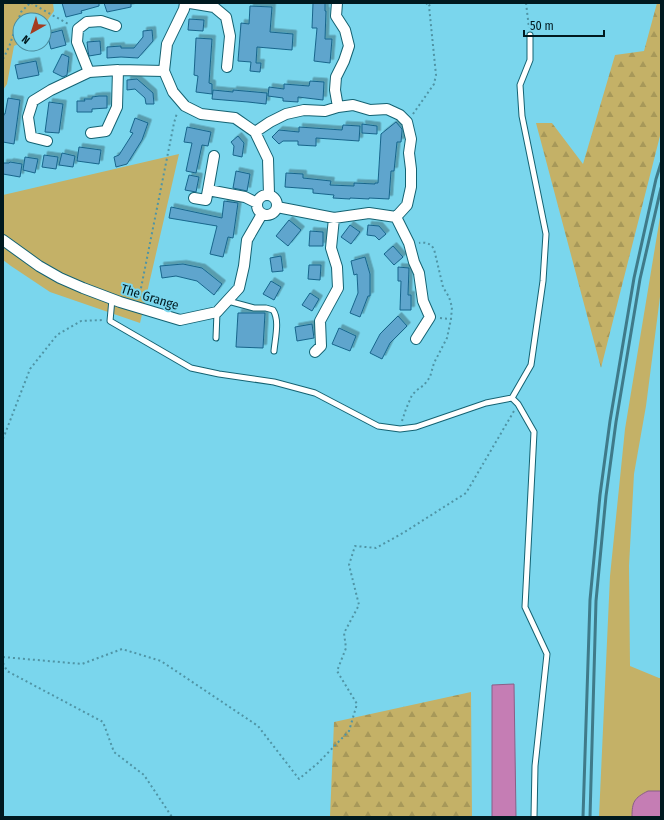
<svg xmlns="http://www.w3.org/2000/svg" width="664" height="820" viewBox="0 0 664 820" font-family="'Fira Sans Condensed',sans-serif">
  <defs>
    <pattern id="forest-firs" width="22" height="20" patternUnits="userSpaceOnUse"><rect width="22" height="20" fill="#c4b167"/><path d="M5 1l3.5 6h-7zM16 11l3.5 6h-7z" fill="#a79859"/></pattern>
    <filter id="shadow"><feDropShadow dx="3.5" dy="-3.5" stdDeviation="0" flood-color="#0004"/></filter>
  </defs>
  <rect width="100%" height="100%" fill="#7ad6ed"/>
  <path fill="#c4b167" d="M3 3H53L54 11 44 25V20H20V43L14 46 7 84 3 90Z
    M179 154 140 323 50 292 11 266 3 260V195Z
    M661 211V289L646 406 634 474 629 566 630 666 659 678H661V817H599L610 576 625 429Z"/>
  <path fill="url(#forest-firs)" d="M657 3H661V132L601 368 536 123H552L583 164 615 55 644 51Z
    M471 692 472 817H330L334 722Z"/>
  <path fill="#c57db4" stroke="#8a5f87" d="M514 684 516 817H492V685Z
    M648 791H661V817H632C632 802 634 798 648 791Z"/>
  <path fill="#5ea5cd" stroke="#18658b" filter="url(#shadow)" d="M62 3H99V6L81 11 82 13 66 17Z
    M104 3H131V7L107 12Z
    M313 3H325V11H326L325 39H332L330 63 314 61 317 28H312Z
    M250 6 272 7 270 32 293 34 292 50 257 47 256 63H261L260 72 250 71 251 62 238 61 241 23 249 24Z
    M189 19 204 20 203 31 188 30Z
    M62 30 66 45 51 49 47 34Z
    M152 30 153 41 138 58 121 57 107 58V47L121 46V48H134L143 37V31Z
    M196 38 212 39 209 83 212 84V94L196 92 198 76 194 75Z
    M100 41 101 54 89 56 88 51 87 42Z
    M62 54 69 57 67 75 63 77 53 72Z
    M36 61 39 75 18 79 15 65Z
    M137 79 153 93 154 104H146L145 98 135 89 127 90V80Z
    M310 81 324 82 323 100 298 97V102L283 101V98L268 96 269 87 284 89V84L309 86Z
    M213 90 233 92V90L267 93 266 104 248 102 212 99Z
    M99 96H107V108L92 109V112H77V101H85L84 99H92V97Z
    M8 98 20 100 14 144 3 142V119L4 114H5Z
    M49 102 63 104 59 133 45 132Z
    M135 118 148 123 142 140 127 164 116 167 114 157 119 155 133 133 130 132Z
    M396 122 402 129V131L401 142H397L394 171H391L389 199 369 198V199L350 198V199L333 198 334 195 313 193V189L285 187 286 173 303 174V178L331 181 330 185 354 186V183L375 184V183H378L381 134Z
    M362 124 377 126V134L362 133Z
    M343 125 360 126 359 141 316 138V146L298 145V141H283L279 144 272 137 279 130 299 132V127L342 130Z
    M187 127 211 132 208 146 202 145 196 173 186 171 192 143 184 142Z
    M238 136 244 143 242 157 233 155 234 146 231 142Z
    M79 147 101 150 99 164 77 161Z
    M62 153 75 156 73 167 59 165Z
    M44 155 58 157 56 169 42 167Z
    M25 157 38 159 35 173 23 170Z
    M10 162 22 164 20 177 3 174V163H9Z
    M236 171 250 174 247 191 233 188Z
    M189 175 199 177 196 192 185 190Z
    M224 201 238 203 233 238 228 237 223 257 210 254 217 226 169 218 171 207 222 218Z
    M289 220 301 230 288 246 276 236Z
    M350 225 360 232 351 244 341 237Z
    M368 225 379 226 386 234 379 240 375 236 367 235Z
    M310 231 323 232V246H309Z
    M393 246 403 257 394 265 384 254Z
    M281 256 283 271 272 272 270 258Z
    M365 257 370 274V296H368L360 317 350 313 358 293 357 274 354 275 351 261Z
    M183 264 202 268 222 284 214 295 197 281 176 276 162 278 160 266Z
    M309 265H321L320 280 308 279Z
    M398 267 409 268 408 295H411V310H400L401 281H398Z
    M271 281 281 287 274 300 263 294Z
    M310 293 319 299 312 311 302 305Z
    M238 313H265L263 348 236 347Z
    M398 316 407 326 390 343 382 359 370 353 380 334Z
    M312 324 314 338 297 341 295 327Z
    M339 328 356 336 350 351 332 344Z"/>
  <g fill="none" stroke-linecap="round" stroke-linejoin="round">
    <g stroke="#146272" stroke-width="7">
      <path id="lane" d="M112 299 110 321 191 368 219 374 274 382 315 393 378 426 400 429 416 427 486 403 512 398 518 404 534 432 525 607 547 654 535 766 534 817
        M228 301 254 308H266L273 310C280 320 275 339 274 351
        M216 338 217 312
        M512 398 531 365 543 281 546 234 522 116 520 85 530 60V35"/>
    </g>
    <g stroke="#146272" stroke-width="12">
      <path id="street" d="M185 3 184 9 167 44 164 71 173 92 185 106 201 114 235 118 255 132 268 159 269 194
        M190 3 214 7 226 17 230 36 227 67
        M337 3 336 16 345 30 349 46 344 61 336 77 335 90 338 107
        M89 72 77 42 78 29 87 22 101 21 116 26
        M255 132 270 122 286 114 304 110 325 111 338 107 353 105 370 110 387 109 400 115 407 122 411 139 409 153 411 169V187L407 205 396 217
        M91 133 106 131 117 107 118 70
        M47 141 31 137 28 117 33 101 51 90 89 72 118 70 164 71
        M214 156 208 190 245 197 257 203
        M257 205a10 10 0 1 1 20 0a10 10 0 1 1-20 0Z
        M194 198 206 200 208 190
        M277 207 334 218 369 213 396 217 409 243 414 262 419 273 423 301 430 317 416 339
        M3 240 39 266 60 278 83 288 120 302 180 320 217 312 239 288 244 266 247 240 262 214
        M315 352 321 346 320 321 338 288 337 267 331 248 334 218"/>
    </g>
    <path stroke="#4f94a5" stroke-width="2" stroke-dasharray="2 3" stroke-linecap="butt" d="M31 3 70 25
      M426 3 429 6
      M526 3 529 28
      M3 59 9 47 21 12 30 3
      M413 114 434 84 436 75 429 6 431 3
      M139 298 174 123 177 113
      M440 318 451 319
      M402 421 406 409 412 395 417 390 424 385 430 377 434 363 447 338 451 319 452 307 449 297 443 287 434 249C430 243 426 242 419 243
      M3 439 30 369 57 335 81 321 103 320
      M3 657 82 664 122 649 161 661 258 726 299 779 318 763 349 731 357 704 337 671 346 648 344 633 359 605 349 565 355 546 376 548 403 533 466 493 514 411
      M3 663 7 671 103 722 114 752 144 775 172 817"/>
    <use href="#lane" stroke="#fff" stroke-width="5"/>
    <use href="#street" stroke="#fff" stroke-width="10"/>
    <path stroke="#3f7a89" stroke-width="3" d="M583 817 590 600 600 495 610 421 634 278 656 179 661 163
      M590 817 596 601 606 496 616 422 640 279 661 188"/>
  </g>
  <g text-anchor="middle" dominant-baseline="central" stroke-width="4" stroke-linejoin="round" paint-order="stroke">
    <g font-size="13" fill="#00191f" stroke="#7ad6ed">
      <text transform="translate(150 297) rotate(17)">The Grange</text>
    </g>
  </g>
  <rect width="664" height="820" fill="none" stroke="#00191f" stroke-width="8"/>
  <g transform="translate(32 32) rotate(219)"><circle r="19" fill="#7ad6ed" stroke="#498a9b"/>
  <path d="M0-3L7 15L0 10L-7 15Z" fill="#a43b20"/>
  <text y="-6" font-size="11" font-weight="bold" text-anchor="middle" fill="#00191f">N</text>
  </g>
  <path d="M524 30v6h80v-6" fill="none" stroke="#00191f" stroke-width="2"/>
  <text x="530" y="30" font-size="12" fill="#00191f" stroke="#7ad6ed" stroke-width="3" paint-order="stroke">50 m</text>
</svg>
